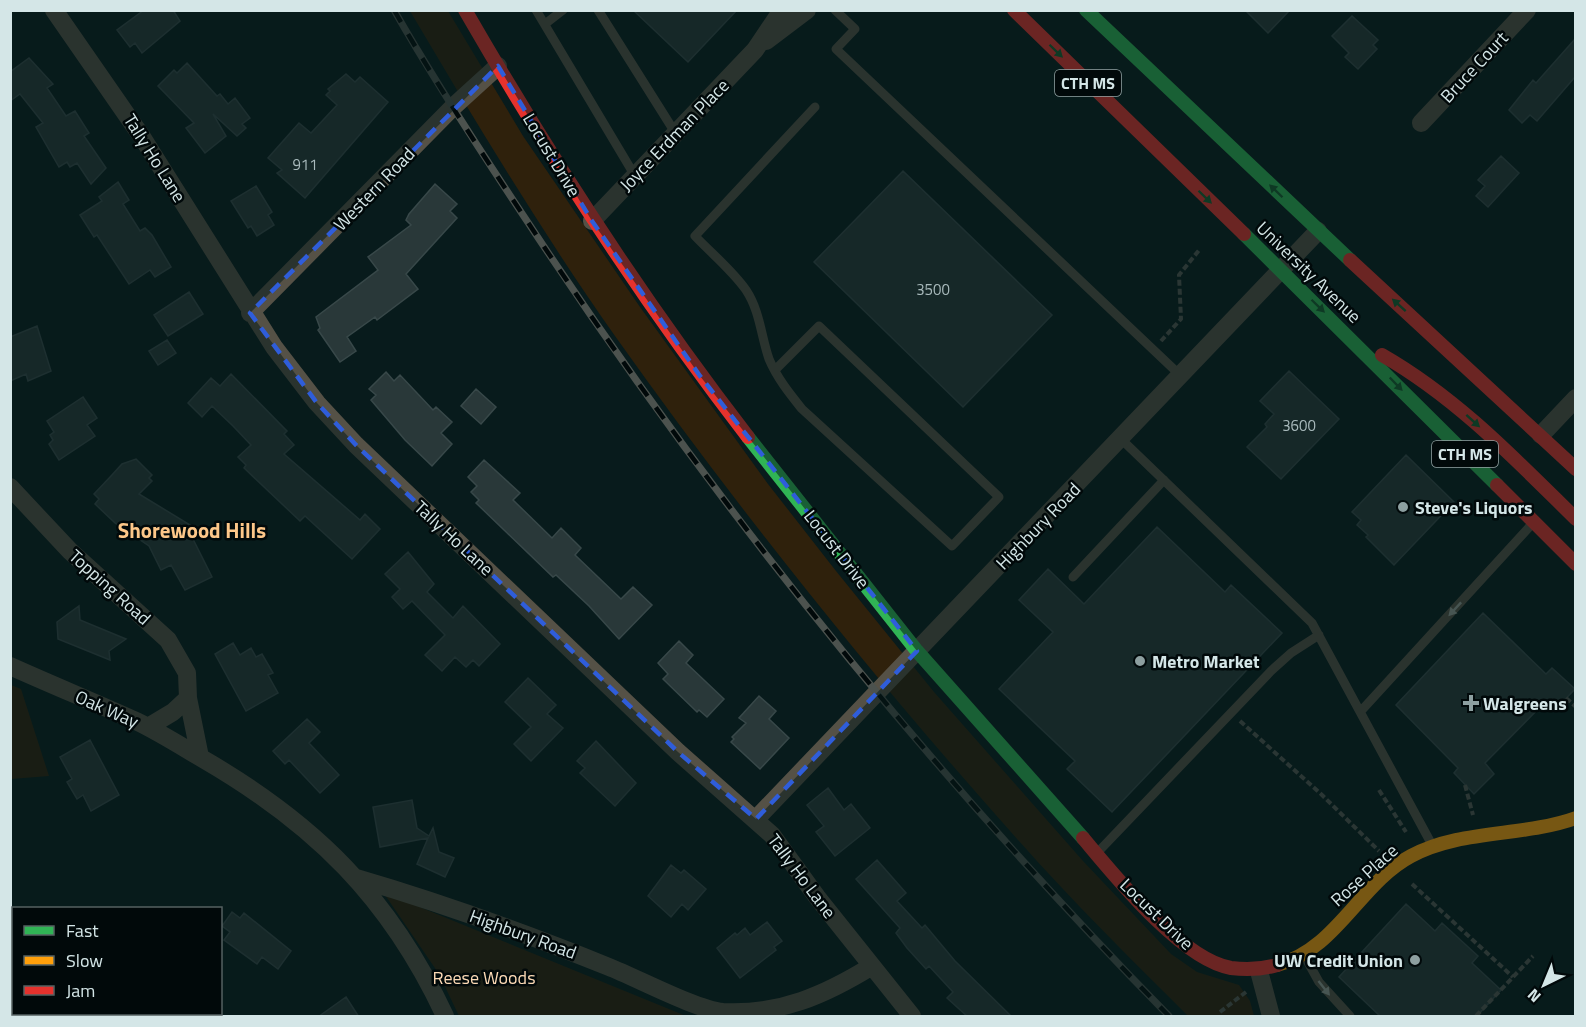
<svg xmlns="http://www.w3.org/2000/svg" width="1586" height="1027" viewBox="0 0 1586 1027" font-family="'Titillium Web',sans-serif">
  <rect width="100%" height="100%" fill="#081b1c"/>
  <path fill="#2f210c" d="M410 11H448L523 136 640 307 768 484 836 571 934 692 1083 861 1171 954 1197 972 1239 985 1250 1001 1254 1016H1188C1131 959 1073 902 1019 841 875 680 740 512 615 336 541 231 475 121 410 11Z
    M11 685 21 689 49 776 11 779Z
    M383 892 686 1016H459L439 974Z"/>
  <path fill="#293839" stroke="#384849" stroke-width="1.5" d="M144 10H173L180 21 142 53 135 43 130 47 117 30Z
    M633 10H737L688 62Z
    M1245 10H1290L1268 33Z
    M1352 16 1378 40 1373 45 1377 49 1358 69 1345 57 1349 53 1332 36Z
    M1575 39V77L1537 121 1530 115 1522 123 1509 110 1533 80 1536 83Z
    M29 58 53 84 47 88 66 116 75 111 89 133 84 136 106 168 91 184 77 163 70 167 67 162 59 167 36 127 43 123 20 94 10 101V72Z
    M187 63 217 96 220 94 228 104 235 98 250 118 242 124 246 128 237 136 213 114 226 136 205 153 186 128 194 123 158 86 174 70 177 73Z
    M346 74 355 82 360 77 388 102 305 198 277 173 282 170 268 158 299 123 311 133 337 105 326 95 330 91 328 89Z
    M1501 156 1519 173 1488 207 1476 196 1485 186 1478 180Z
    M903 171 1052 315 963 407 814 262Z
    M118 182 129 200 123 204 140 231 145 228 152 235 171 267 155 277 150 270 129 284 97 235 94 237 80 215 102 201 99 197Z
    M435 184 457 204 450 211 457 218 406 274 418 289 377 320 375 317 347 337 356 351 340 362 318 330 320 328 316 317 378 270 368 257 411 225 406 220 409 214Z
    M256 186 272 212 268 215 274 225 257 236 251 226 248 228 231 201Z
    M189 292 203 314 168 336 154 315Z
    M37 326 51 371 28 381 26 374 10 381V337Z
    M167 340 176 353 158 365 149 351Z
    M1289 371 1339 419 1281 479 1247 447 1267 427 1265 424 1274 414 1260 401Z
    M386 372 394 381 400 375 433 410 436 407 452 422 441 433 452 444 432 466 405 440 371 400 376 395 369 389Z
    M231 374 287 431 284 434 294 445 284 454 360 520 365 514 380 529 352 559 305 516 300 521 244 468 246 465 238 457 251 445 233 426 212 406 202 417 188 403 211 378 220 386Z
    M476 389 496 407 481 424 461 406Z
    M83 397 97 418 87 425 95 436 59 460 49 444 53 440 50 435 54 432 47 421Z
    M1406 455 1454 502 1394 565 1366 537 1368 535 1357 525 1361 520 1352 512Z
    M136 459 152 475 149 478 152 481 139 494 195 528 191 535 212 577 185 590 171 565 161 570 149 546 115 523 95 504 99 499 94 494 111 476 122 464Z
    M484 460 520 493 513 500 552 538 561 528 581 548 575 555 621 599 633 587 652 605 619 639 589 606 556 575 553 577 476 503 479 500 471 492 477 486 468 477Z
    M1157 527 1225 592 1231 585 1282 633 1112 812 1067 769 1075 761 999 689 1053 632 1019 600 1048 569 1084 604Z
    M408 552 434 584 427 592 453 618 463 606 500 644 479 666 473 660 466 667 455 657 442 671 425 655 445 635 412 601 403 609 392 597 400 589 385 574Z
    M79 606 80 620 126 639 109 651 110 660 58 639 57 622Z
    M1483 613 1546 674 1552 668 1575 689 1555 710 1546 701 1485 763 1494 774 1474 794 1454 773 1458 768 1396 705Z
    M679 641 693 655 686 663 724 699 707 717 699 710 697 712 663 679 668 674 658 663Z
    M233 643 240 655 251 648 256 657 262 654 273 673 268 675 278 693 246 711 215 654Z
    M528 678 556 705 547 714 563 728 531 761 514 744 531 727 505 702Z
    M759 696 776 711 769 719 789 738 760 769 731 742 734 739 732 737 746 723 739 718Z
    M307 719 320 732 309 743 339 775 320 793 289 760 285 764 273 751Z
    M90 740 119 795 91 811 83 795 77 799 67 782 72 779 60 757Z
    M596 741 636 783 615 806 580 773 585 768 577 761Z
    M828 788 844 810 851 804 870 828 835 856 816 832 824 826 807 805Z
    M412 800 417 828 429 836 433 828 439 852 454 858 445 877 417 864 428 838 380 847 373 807Z
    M877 860 906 893 897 901 922 928 925 925 955 961 1012 1017H968L947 998 953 992 929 966 926 969 907 948 896 933 900 928 856 879Z
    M671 865 681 873 684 870 706 889 688 910 682 904 671 917 648 896Z
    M1406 904 1435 931 1442 923 1478 956 1472 963 1501 990 1476 1017H1381L1339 977Z
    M232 912 240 918 244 913 291 951 278 969 262 957 257 964 224 940 230 932 222 926Z
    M767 922 782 941 774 947 776 950 740 978 717 948 735 933 737 935 745 928 750 935Z
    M346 997 359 1017H318Z"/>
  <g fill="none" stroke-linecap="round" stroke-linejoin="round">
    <path stroke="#565752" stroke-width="4" stroke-dasharray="6 3" stroke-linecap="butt" d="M1161 341 1181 319 1179 275 1200 249
      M1566 698 1576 707
      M1240 721 1322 795 1379 851
      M1465 785 1473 815
      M1379 790 1406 832
      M1412 884 1513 977
      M1220 1012 1246 992
      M1476 1016 1533 956"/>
    <path stroke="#555146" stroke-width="9" d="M536 10 635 176
      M598 10 676 134
      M835 10 855 29 836 49 1181 376
      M545 24 563 10
      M775 370 819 326 999 497 952 546 802 409C790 394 777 378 769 359 761 336 760 311 746 290 732 270 711 253 695 236L815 107
      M1121 439 1312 623 1431 843
      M1073 577 1164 480
      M1361 711 1532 524
      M1098 852 1271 671 1291 653 1319 635
      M1304 955 1319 982 1350 1016"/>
    <path stroke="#555146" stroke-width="18" d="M54 10 142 137 274 347 317 403 356 445 678 752 772 835 817 897 912 1016
      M766 41 807 10
      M1421 123 1527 10
      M592 221 755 50 782 10
      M250 313 453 107 498 66
      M1541 435 1576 398
      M10 487 70 551 168 640 187 673 188 698 200 757
      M10 666C52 685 94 702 136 721 159 732 181 746 203 759 315 824 390 898 445 1016
      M148 727 173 712 188 698
      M756 819 1318 231
      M356 878C442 903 527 934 609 967 637 978 697 1010 723 1012 780 1015 825 995 872 966
      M1259 971 1271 1016"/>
    <path stroke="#30b455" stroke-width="14" d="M1086 10 1350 260
      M1244 234 1497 485
      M748 437 917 651 1083 838"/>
    <path stroke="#ff9f0a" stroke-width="14" d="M1277 965C1336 950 1360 883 1411 856 1461 829 1523 837 1576 818"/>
    <path stroke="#e5322d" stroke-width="14" d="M465 10C551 159 643 301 748 437
      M1014 10 1244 234
      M1350 260 1576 469
      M1382 355C1457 398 1515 459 1576 519
      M1497 485 1576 564
      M1083 838C1115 876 1182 960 1231 968 1247 970 1263 969 1277 965"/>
    <g stroke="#4c524e" stroke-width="7">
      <path id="rail" d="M394 10C435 82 481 152 527 221 715 506 931 773 1169 1016"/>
    </g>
    <use href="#rail" stroke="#01090a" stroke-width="4.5" stroke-dasharray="14" stroke-linecap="butt"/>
  </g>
  <defs><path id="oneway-solid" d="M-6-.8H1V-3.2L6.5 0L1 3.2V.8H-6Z" transform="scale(1.5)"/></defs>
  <g fill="#185e30">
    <use href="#oneway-solid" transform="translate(1056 51) rotate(44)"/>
    <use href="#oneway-solid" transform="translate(1276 191) rotate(-136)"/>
    <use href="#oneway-solid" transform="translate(1205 197) rotate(44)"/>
    <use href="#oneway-solid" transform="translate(1399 305) rotate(-138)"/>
    <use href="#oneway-solid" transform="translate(1318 306) rotate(44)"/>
    <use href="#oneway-solid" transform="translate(1396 384) rotate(46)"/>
    <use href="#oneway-solid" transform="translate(1473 421) rotate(42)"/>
  </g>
  <g fill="#949c96">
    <use href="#oneway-solid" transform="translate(1455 609) rotate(133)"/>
    <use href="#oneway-solid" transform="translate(1324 988) rotate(52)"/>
  </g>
  <path d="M0 0H1586V1027H0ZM498 66 592 221 700 376 917 651 756 819 678 752 356 445 317 403 250 313Z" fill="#081b1c" fill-opacity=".55" fill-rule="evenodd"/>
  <path fill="none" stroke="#2f5dda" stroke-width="4.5" stroke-dasharray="12 8" stroke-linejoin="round" d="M498 66 592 221 700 376 917 651 756 819 678 752 356 445 317 403 250 313Z"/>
  <g fill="#8d9fa0" stroke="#01090a" stroke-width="2">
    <circle cx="1403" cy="507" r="6"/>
    <circle cx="1140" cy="661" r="6"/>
    <path d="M1468 694h6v6h6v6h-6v6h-6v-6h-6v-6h6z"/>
    <circle cx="1415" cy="960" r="6"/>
  </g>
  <g text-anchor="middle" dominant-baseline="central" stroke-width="5" stroke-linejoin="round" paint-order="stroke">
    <g font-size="15" fill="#a9babc">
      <text x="305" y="164">911</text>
      <text x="933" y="289">3500</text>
      <text x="1299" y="425">3600</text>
    </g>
    <g fill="#01090a" stroke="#95a4a5" stroke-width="1.5">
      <rect x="1055" y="70" width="66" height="26" rx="4.5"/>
      <rect x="1432" y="441" width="66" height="26" rx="4.5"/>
    </g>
    <g font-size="16" font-weight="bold" fill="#d4e6e7">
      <text x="1088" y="83">CTH MS</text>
      <text x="1465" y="454">CTH MS</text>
    </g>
    <g font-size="18" fill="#d4e6e7" stroke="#01090a">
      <text transform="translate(1474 67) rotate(-47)">Bruce Court</text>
      <text transform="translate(674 135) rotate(-46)">Joyce Erdman Place</text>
      <text transform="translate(552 155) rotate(59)">Locust Drive</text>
      <text transform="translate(155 158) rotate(58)">Tally Ho Lane</text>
      <text transform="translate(374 189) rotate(-46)">Western Road</text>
      <text transform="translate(1309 272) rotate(44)">University Avenue</text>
      <text transform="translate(1038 526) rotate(-46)">Highbury Road</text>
      <text transform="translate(454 538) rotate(43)">Tally Ho Lane</text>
      <text transform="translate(837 549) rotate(52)">Locust Drive</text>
      <text transform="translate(110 587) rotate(42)">Topping Road</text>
      <text transform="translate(107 709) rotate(24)">Oak Way</text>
      <text transform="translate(1364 875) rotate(-42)">Rose Place</text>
      <text transform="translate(802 876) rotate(53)">Tally Ho Lane</text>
      <text transform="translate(1157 914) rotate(44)">Locust Drive</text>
      <text transform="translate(523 934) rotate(20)">Highbury Road</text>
    </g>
    <g font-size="18" font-weight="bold" fill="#d4e6e7" stroke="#01090a" text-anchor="start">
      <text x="1415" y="507">Steve's Liquors</text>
      <text x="1152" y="661">Metro Market</text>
      <text x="1483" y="703">Walgreens</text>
      <text x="1403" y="960" text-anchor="end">UW Credit Union</text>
    </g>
    <g font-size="18" fill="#fcdab6" stroke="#01090a">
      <text x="484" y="977">Reese Woods</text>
    </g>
    <g font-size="21" font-weight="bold" fill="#fdc789" stroke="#01090a">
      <text x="192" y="530">Shorewood Hills</text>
    </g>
  </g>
  <rect width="1586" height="1027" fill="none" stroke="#d4e6e7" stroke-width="24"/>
  <rect x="12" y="907" width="210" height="108" fill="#01090a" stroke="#556162" stroke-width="1.5"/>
  <rect x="24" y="926" width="30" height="9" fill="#30b455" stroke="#556162" stroke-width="1.5"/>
  <text x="66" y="937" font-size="18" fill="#d4e6e7">Fast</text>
  <rect x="24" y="956" width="30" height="9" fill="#ff9f0a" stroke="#556162" stroke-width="1.5"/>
  <text x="66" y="967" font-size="18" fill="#d4e6e7">Slow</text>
  <rect x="24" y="986" width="30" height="9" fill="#e5322d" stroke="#556162" stroke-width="1.5"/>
  <text x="66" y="997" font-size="18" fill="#d4e6e7">Jam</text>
  <g transform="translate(1544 985) rotate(223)" stroke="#01090a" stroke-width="4.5" paint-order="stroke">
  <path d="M0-4.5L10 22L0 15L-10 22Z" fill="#d4e6e7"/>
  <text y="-9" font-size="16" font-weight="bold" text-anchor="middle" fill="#d4e6e7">N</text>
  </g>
</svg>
